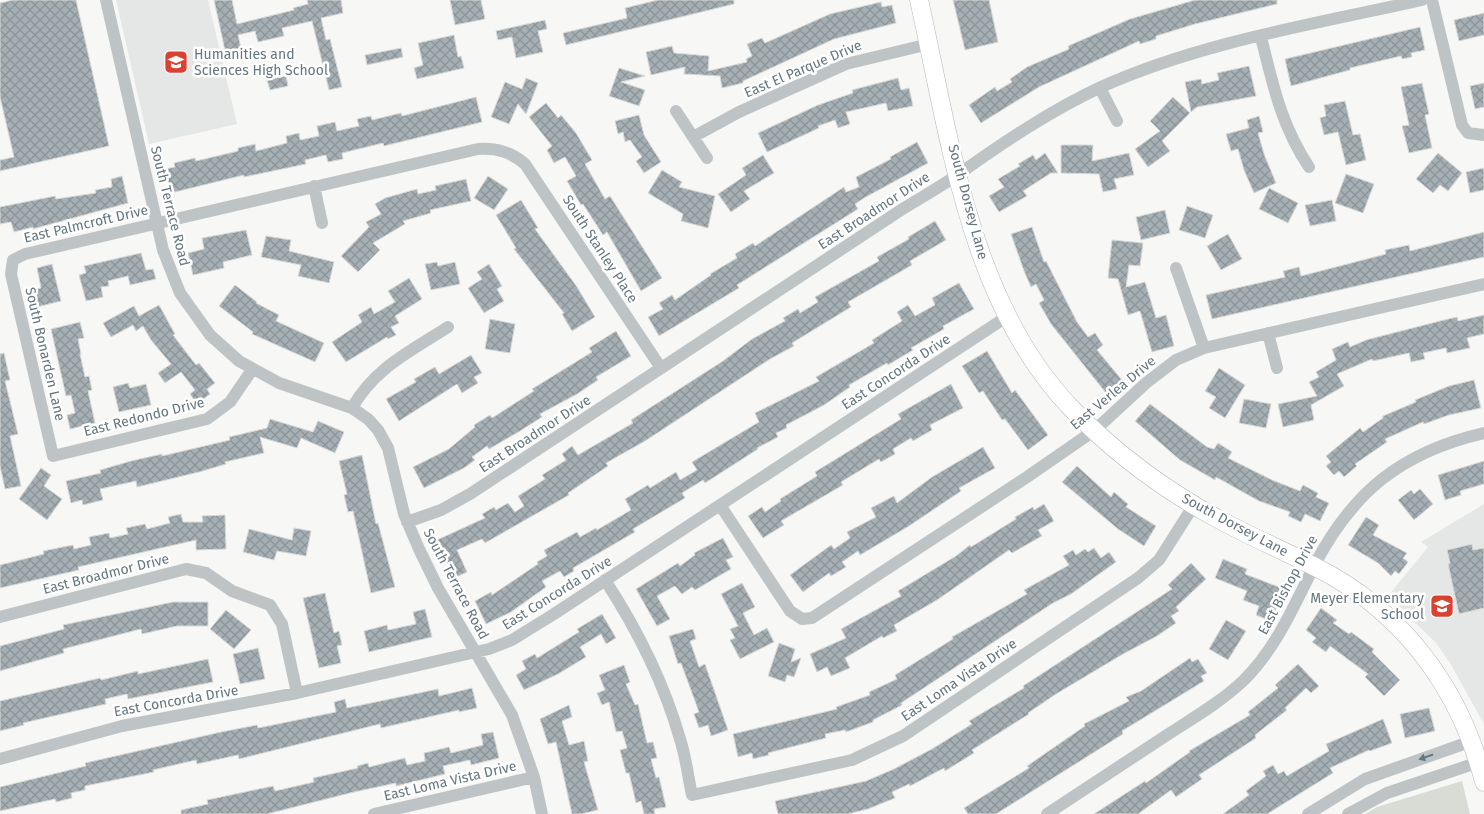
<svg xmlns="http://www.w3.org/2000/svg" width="1484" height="814" viewBox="0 0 1484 814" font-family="'Fira Sans',sans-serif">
  <defs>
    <pattern id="building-cross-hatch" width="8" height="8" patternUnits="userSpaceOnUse" patternTransform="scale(1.25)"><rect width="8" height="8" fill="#a6b0b4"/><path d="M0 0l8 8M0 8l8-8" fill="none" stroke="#8b9498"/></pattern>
  </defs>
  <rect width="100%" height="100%" fill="#f7f7f5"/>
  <path fill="#e5e7e6" d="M116 0H208L237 124 149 144Z
    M1484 504V724L1450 663 1436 643 1388 596 1428 547 1421 542Z"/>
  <path fill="#d8dcd4" d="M1462 781 1470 814H1365L1377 807Z"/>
  <path fill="url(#building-cross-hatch)" stroke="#d9d9d7" d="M13 0H76L109 146 0 171V160L14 157 0 97V3Z
    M214 0H232L237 24 294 10 293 8 308 4 307 0H341L343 13 321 18 326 40 330 39 342 87 329 90 312 21 282 28 284 36 258 42 255 31 238 35 242 52 226 55Z
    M450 0H481L485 19 455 25Z
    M658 0H734V4L566 45 563 33 627 18 625 8Z
    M953 0H989L998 42 965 50Z
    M1195 0H1277V4L1195 24 1156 36V39L1140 44 1139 41 1039 87 981 123 969 105 995 87 997 91 1012 82 1010 79 1027 67 1069 49 1068 46 1130 19Z
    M881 2 882 7 892 5 896 23 834 39 743 81V83L722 88 720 76 684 74 685 67 651 75 646 52 672 46 674 53 709 56 708 71 747 62 746 59 752 56 747 44 762 38 765 43 830 14Z
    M1484 13V35L1459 41 1454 20Z
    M545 20 547 29 538 31 543 52 516 58 512 37 498 40 496 31Z
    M1420 27 1425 50 1411 53 1412 57 1402 59 1401 56 1350 68V70L1291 86 1285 59Z
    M454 35 458 57 461 56 464 68 417 79 414 68 423 65 418 43Z
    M401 48 403 57 367 65 365 55Z
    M1249 66 1256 96 1197 107 1191 112 1185 82 1201 79 1202 84 1219 80 1217 73Z
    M619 68 645 76 621 82 645 90 639 106 609 96Z
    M286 76 288 86 270 90 267 80Z
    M526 78 538 83 526 114 518 104 509 124 491 117 505 82 522 89Z
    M898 78 901 90 909 88 913 106 888 111 886 103 846 112 850 124 838 128 835 120 818 126 819 128 767 152 758 133 818 105 853 93 852 90Z
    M1422 83 1429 114 1425 115 1432 148 1409 153 1402 126 1409 125 1401 87Z
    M1484 83V107L1475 109 1470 86Z
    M476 97 482 122 384 146 383 143 342 153 343 159 328 162 326 155 305 160 306 164 244 177V175L171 193 165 169 175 167 174 163 195 158 196 161 238 151V148L255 144 256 151 287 143 286 136 299 133 300 140 319 136 317 126 335 122 337 131 359 126 357 119 371 116 372 120 401 113 402 116Z
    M1173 97 1190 113 1162 141 1170 151 1148 167 1135 149 1160 131 1150 121Z
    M1345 101 1353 135 1360 134 1366 160 1346 165 1338 132 1324 135 1320 118 1326 116 1324 105Z
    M546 103 558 118 561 115 576 133 592 160 585 164 605 199 610 196 662 278 641 291 607 232 603 235 583 204 581 205 567 181 576 176 565 157 554 163 547 150 552 146 529 117Z
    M639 115 644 135 661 162 644 173 636 161 642 157 630 140 625 142 623 132 618 134 615 121Z
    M1259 116 1263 132 1258 133 1264 154 1276 183 1254 193 1244 170 1238 149 1231 151 1226 134 1249 128 1247 120Z
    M917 142 928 163 864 198 855 204 858 209 737 285 739 288 659 336 648 317 663 309 659 303 672 295 675 300 711 275 710 274 737 258 735 254 753 243 755 246 844 187 846 192 859 187 856 177 891 159 890 157Z
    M1061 145H1093L1092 161 1129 153 1134 175 1114 179 1117 189 1103 192 1099 174 1061 173Z
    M1045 153 1058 173H1051L1023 191 1027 196 999 212 989 196 1004 187 998 179 1020 166 1018 164 1033 155 1036 160Z
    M1438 153 1462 173 1448 191 1440 185 1433 193 1416 179Z
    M763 155 774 173 744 191 750 199 731 212 718 194 746 175 742 168Z
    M1484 168V190L1470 193 1466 172Z
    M662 170 682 182 679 187 715 196 708 228 681 221 683 214 648 193Z
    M1346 174 1374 184 1363 213 1335 203Z
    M122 176 128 203 33 229V227L14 232 11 222 0 224V207L55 196 56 199 96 193 95 190 112 187 111 179Z
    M488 176 508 189 494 210 474 198Z
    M466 179 471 201 430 210 431 213 403 221 405 224 373 243 380 250 358 272 341 256 369 227 366 222 381 214 375 204 385 198 417 189 418 194 436 190 435 186Z
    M1269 188 1298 203 1288 223 1259 209Z
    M521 200 538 228 535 229 577 287 595 317 572 331 562 314 564 313 514 249 516 248 496 215Z
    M1332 200 1336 221 1310 226 1305 205Z
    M1187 206 1213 215 1205 238 1179 230Z
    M1165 210 1170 233 1141 240 1136 217Z
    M935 221 946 240 910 261 912 265 848 302 851 307 792 343 794 346 770 359 645 441 606 463 608 466 568 493 569 495 485 543 482 539 457 550 467 572 454 578 437 540 485 518 482 514 494 507 496 510 508 503 515 512 524 506 518 496 545 479 542 475 566 460 562 454 572 446 578 455 633 423 631 420 723 361 752 339 785 321 783 318 798 309 800 313 818 302 815 297 879 261 877 257 909 239 908 237Z
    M1032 227 1044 262 1046 261 1077 322 1088 337 1095 333 1103 345 1097 350 1122 380 1106 393 1051 324 1039 303 1044 300 1036 284 1031 287 1024 271 1011 234Z
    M246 230 252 255 223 262 224 268 193 275 188 253 204 249 202 238Z
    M1484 232V257L1212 319 1206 295 1285 277 1283 271 1299 267 1301 276 1386 254 1385 250 1409 245 1410 251Z
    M1228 234 1242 259 1221 270 1207 246Z
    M266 236 291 240 289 251 334 262 329 283 298 276 301 265 261 257Z
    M1112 240 1143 243 1140 266 1129 265 1126 287 1145 282 1156 318 1166 315 1174 346 1152 352 1140 311 1128 315 1118 279 1108 278Z
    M141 253 146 270 153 269 156 279 130 285 128 276 108 281 109 286 101 287 103 297 86 301 79 275 86 273 84 266Z
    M437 262 438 266 455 262 460 284 431 290 425 264Z
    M52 264 61 301 37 307 33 290 41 288 37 268Z
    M489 264 502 286 497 289 504 301 484 313 468 288 482 279 477 272Z
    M409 278 422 299 395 316 399 323 391 327 396 335 388 339 387 337 346 362 332 342 362 322 358 315 371 307 374 314 395 302 388 291Z
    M959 283 974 309 943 326 944 329 911 348 913 350 888 365 887 363 849 385 850 387 824 405 786 425 787 428 776 433 778 437 757 448 758 449 705 483 703 480 682 493 685 498 633 529 635 532 573 568 574 571 564 577 560 571 542 581 546 587 511 612 486 624 475 601 491 592 492 595 538 564 537 562 547 556 544 550 577 532 580 537 596 528 597 530 631 510 625 499 648 485 650 488 676 472 680 480 697 470 692 462 759 422 755 413 819 381 816 377 874 343 872 340 902 321 897 312 908 305 915 316 935 305 932 298Z
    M235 285 257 302 256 303 279 315 276 321 324 343 315 362 252 334 253 332 219 306Z
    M159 305 175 334 173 335 196 365 199 363 215 383 207 389 210 394 197 404 190 394 195 390 181 372 165 383 158 373 171 364 151 340 143 326 136 331 133 325 111 337 103 323 134 306 139 316Z
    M1484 315V334L1467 338 1470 348 1447 353 1446 348 1423 353 1425 359 1411 362 1409 353 1373 361 1372 359 1337 374 1344 386 1311 405 1314 420 1283 427 1278 404 1317 396 1309 382 1319 377 1316 372 1336 360 1332 349 1348 342 1350 347 1366 340 1440 321 1457 317 1458 321Z
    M490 319 515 324 510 353 485 349Z
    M80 322 84 338 78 339 81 354H80L85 377 89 376 92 390 88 391 95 423 70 429 67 415 75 413 71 395 66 396 51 329Z
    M616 331 631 356 596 377 598 380 577 394 540 414 542 417 520 431 489 449 487 446 472 457 475 460 464 468 424 488 413 467 449 449 475 427 474 425 490 415 492 418 534 391 532 389 592 352 589 348Z
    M987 351 1012 393 1015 390 1048 435 1028 450 1005 419 1002 420 983 391 979 393 962 366Z
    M4 353 10 380 5 381 18 434 10 436 21 486 5 489 0 466V354Z
    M471 355 482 373 474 377 478 383 462 393 457 384 399 421 386 399 416 382 414 379 435 367 439 374Z
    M1219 368 1245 385 1225 418 1209 408 1216 397 1205 391Z
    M1474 380 1481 408 1449 415 1424 424 1423 422 1385 439 1387 442 1355 464 1357 466 1344 477 1339 471 1334 475 1326 466 1331 462 1326 456 1360 428 1363 432 1383 418V416L1416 402 1415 400 1449 386Z
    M128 383 130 388 146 384 151 405 119 412 113 387Z
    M951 384 963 408 930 425 932 430 913 441 911 438 893 449 895 454 881 462 879 459 841 482 843 485 781 521 784 525 763 538 748 516 762 507 765 512 781 501 780 499 817 476 815 472 901 419 898 414Z
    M1244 399 1271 404 1266 428 1239 423Z
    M1150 404 1207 447 1214 449 1218 443 1232 452 1228 458 1272 480 1300 491 1303 485 1318 493 1316 497 1329 503 1320 521 1305 514 1301 522 1288 516 1290 512 1259 501 1216 477 1215 480 1180 460 1135 421Z
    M270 419 313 432 318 421 344 432 335 453 301 438 297 448 260 437 264 453 225 462 226 464 199 472 137 487 136 481 100 489 103 500 83 505 82 500 71 503 66 481 101 473 100 470 131 461 162 454V456L230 440 229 437 267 428Z
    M983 447 995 468 959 488 961 491 909 526 860 555 858 551 842 562 846 567 831 576 829 573 803 592 790 575 831 545 834 549 850 538 847 532 876 517 871 508 894 496 897 503 932 477Z
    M362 455 376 524 378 523 395 587 371 593 353 511 348 512 344 495 347 494 339 461Z
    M1484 461V484L1460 491 1461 495 1445 500 1438 475Z
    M1077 466 1111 497 1114 492 1128 504 1126 507 1156 526 1144 546 1118 529 1062 482Z
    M41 468 51 475 44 486 62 499 47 520 19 499Z
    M1420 489 1433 504 1414 520 1398 500 1411 490 1414 494Z
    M1044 504 1054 521 1038 530 1042 536 1012 553 1009 550 937 600 894 625 897 631 883 638 882 636 845 658 850 668 831 676 827 667 817 672 810 654 846 638 841 629 901 596 898 591 956 556 970 545 971 547 1016 519 1015 517 1033 507 1034 510Z
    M181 514 183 522H203L202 516 225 515 226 549 196 550V540L78 567 79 570 0 588V565L44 554 43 551 73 545 74 549 91 545 89 537 109 533 110 538 128 534 126 528 145 524 147 529 170 523 168 517Z
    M1366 517 1379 525 1373 535 1407 553 1403 558 1408 562 1399 574 1395 571 1391 576 1378 563 1348 545Z
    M294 528 311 531 306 556 277 551 274 560 243 552 249 529 292 540Z
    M723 538 733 557 726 560 731 569 695 590 692 587 682 594 675 586 657 596 670 619 657 626 636 589 678 563 680 566 695 555 694 553Z
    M1472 544 1473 550 1484 548V608L1459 614 1448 564 1450 563 1447 550Z
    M1094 548 1101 558 1109 552 1116 562 1071 594 1053 603 901 703 902 705 873 720V722L846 732 845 730 825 734 826 738 768 753 769 755 753 759 752 753 738 757 733 734 837 709 836 707 870 695 869 692 897 679 895 675 953 639 952 637 1027 594 1024 590 1069 565 1063 556 1073 550 1076 555 1085 549 1088 552Z
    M1223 559 1247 569 1245 574 1284 589 1271 621 1256 615 1259 606 1243 600 1247 591 1215 578Z
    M1191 563 1206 579 1176 607 1179 611 1171 616 1176 623 1157 636 1123 654 1056 694 1028 713 1029 714 972 750 974 753 945 771 944 768 910 786 909 784 892 792 895 798 868 809 848 814H778L775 801 866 781 894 769 932 749 972 724 969 721 1024 688 1023 686 1172 589 1168 585Z
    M742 583 755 607 743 613 754 635 767 628 774 642 740 659 730 640 735 638 730 629 738 626 721 594Z
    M325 593 334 633 339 631 342 645 337 646 341 663 319 668 303 598Z
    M173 602H208V626H177L142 634 141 629 63 649 64 653 0 671V646L64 629 63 625Z
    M1321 608 1337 620 1333 623 1349 634 1351 632 1374 649 1372 652 1400 680 1384 696 1365 677 1368 674 1330 646 1326 652 1312 642 1316 638 1306 630Z
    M425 609 432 637 369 652 364 631 387 625 388 630 416 624 413 612Z
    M226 610 251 630 234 649 210 629Z
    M602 614 616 638 606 644 601 634 580 647 586 657 558 674 524 690 516 675 526 669 522 661 535 654 537 658 579 632 577 629Z
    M1226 620 1246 631 1228 660 1209 649Z
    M693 629 696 639 690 641 699 667 705 664 728 730 711 736 708 725 699 728 694 714 699 712 681 663 678 664 669 636Z
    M779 643 795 649 791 662 801 658 794 677 787 675 785 682 768 676Z
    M258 648 265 679 240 684 233 654Z
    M1190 658 1192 662 1198 659 1207 673 1201 676 1204 681 1122 731 1123 734 996 814H968L964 808 1029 768 1027 766 1085 726 1084 724 1129 701 1126 697 1141 691Z
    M208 659 213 682 128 699 127 694 105 699 106 704 23 723 24 725 0 731V701L100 678 101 680 138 671V674Z
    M1298 664 1319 686 1311 693 1306 688 1285 708 1287 710 1255 735 1256 738 1199 775 1202 779 1176 797 1171 790 1138 814H1094L1145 781 1146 783 1190 752 1189 751 1250 715 1248 712 1278 688 1275 685Z
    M624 665 630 682 626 684 635 705 638 704 647 743 653 742 657 758 651 759 656 778 659 777 666 807 654 809 655 814H644L641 801 636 803 629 773H626L620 750 627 748 622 731 616 732 609 702 602 705 597 693 605 690 599 675Z
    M472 688 477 708 459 712V710L381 728 380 724 239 759 238 755 197 764 196 760 153 770 154 772 85 786V790L71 793 72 798 56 802 55 799 0 811V787L86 766 85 763 221 732 257 725 258 728 336 712 334 702 345 699 347 708 438 689 439 696Z
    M569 705 572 717 562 721 569 745 584 741 588 761 584 762 598 810 581 814H572L556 742 548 744 540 719Z
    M1429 708 1435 731 1405 738 1400 714Z
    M1383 719 1392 743 1370 751 1369 750 1330 768 1333 773 1267 814H1223L1249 795 1246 791 1266 776 1263 771 1273 765 1278 774 1284 771 1287 776 1329 751 1326 744Z
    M493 732 499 758 471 765 470 760 443 766 445 774 396 786V783L354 792 267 814H181V810L208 804 207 800 273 786 275 791 314 782 313 778 358 768 357 766 368 763 369 767 405 758 407 765 425 761 424 753 449 747 451 753 483 745 481 734Z"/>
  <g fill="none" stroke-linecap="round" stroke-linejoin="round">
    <g stroke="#b1b8bb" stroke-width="19">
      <path id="secondary" d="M919 0C950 138 970 305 1073 410 1116 454 1166 491 1220 520 1257 540 1297 556 1334 577 1412 623 1462 696 1484 782"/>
    </g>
    <path stroke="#bec4c6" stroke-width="12" d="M106 0 163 250 180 293 210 335 239 361 279 383 352 408 368 419 378 430 388 448 404 514 419 549 438 588 512 715 534 777 542 814
      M1432 0 1462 125 1468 133 1484 135
      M1261 37C1273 85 1281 125 1309 167
      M1100 88 1117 121
      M676 111 693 137 739 112 846 64 929 44
      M693 137 707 158
      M314 186 322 223
      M1176 268 1204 348
      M1268 333 1277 368
      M252 370 230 402 207 419 53 456 11 274 13 260 25 254 478 149C497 148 511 152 525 164L661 368
      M352 408C374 368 411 351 448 327
      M720 505 790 611 802 619 812 618 1027 477 1095 430 1146 383 1176 360 1204 348 1484 284
      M407 522 441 510 470 494 901 210C920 198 940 187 959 174 1004 142 1050 111 1101 87 1201 42 1315 24 1422 0
      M605 580C637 629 664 683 680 739 686 757 688 777 692 795L852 760 903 736 1138 578 1159 560 1194 505
      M0 617 186 569 206 573 232 591 270 605 282 624 297 693
      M0 759 122 726 297 693 489 649 512 640 554 614 1008 316
      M374 814 534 777
      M1047 814C1087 788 1127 761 1167 735 1193 718 1221 702 1244 680 1276 648 1293 608 1313 568 1352 492 1401 452 1484 433
      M1308 814 1365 779 1472 741
      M1348 814 1387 793 1479 762"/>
    <use href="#secondary" stroke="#fff" stroke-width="18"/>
  </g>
  <defs><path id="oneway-solid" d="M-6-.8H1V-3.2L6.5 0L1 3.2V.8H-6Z" transform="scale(1.25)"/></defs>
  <use fill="#64767e" href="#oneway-solid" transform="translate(1426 757) rotate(161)"/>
  <defs>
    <g id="school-square" transform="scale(1.25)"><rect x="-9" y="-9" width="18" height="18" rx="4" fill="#d94132" stroke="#fff"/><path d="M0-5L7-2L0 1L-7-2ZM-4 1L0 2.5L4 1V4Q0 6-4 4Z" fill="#fff"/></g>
  </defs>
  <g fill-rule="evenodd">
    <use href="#school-square" x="176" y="62"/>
    <use href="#school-square" x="1442" y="606"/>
  </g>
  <g text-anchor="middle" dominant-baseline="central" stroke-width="5" stroke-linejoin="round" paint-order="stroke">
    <g font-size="14" fill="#64767e" stroke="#fff" text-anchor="start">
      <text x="194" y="54">Humanities and<tspan x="194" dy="16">Sciences High School</tspan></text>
      <text x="1424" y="598" text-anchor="end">Meyer Elementary<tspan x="1424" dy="16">School</tspan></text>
    </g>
    <g font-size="14" fill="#64767e" stroke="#fff">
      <text transform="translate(803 69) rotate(-23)">East El Parque Drive</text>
      <text transform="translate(968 202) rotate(75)">South Dorsey Lane</text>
      <text transform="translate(170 206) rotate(76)">South Terrace Road</text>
      <text transform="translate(874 211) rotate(-33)">East Broadmor Drive</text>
      <text transform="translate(86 224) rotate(-13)">East Palmcroft Drive</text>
      <text transform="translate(600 249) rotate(57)">South Stanley Place</text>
      <text transform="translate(45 354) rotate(77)">South Bonarden Lane</text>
      <text transform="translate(896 372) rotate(-33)">East Concorda Drive</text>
      <text transform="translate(1113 393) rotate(-40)">East Verlea Drive</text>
      <text transform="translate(144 417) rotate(-14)">East Redondo Drive</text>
      <text transform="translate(535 434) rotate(-33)">East Broadmor Drive</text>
      <text transform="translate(1235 525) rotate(28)">South Dorsey Lane</text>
      <text transform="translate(106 574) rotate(-14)">East Broadmor Drive</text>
      <text transform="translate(456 584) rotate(62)">South Terrace Road</text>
      <text transform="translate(1288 585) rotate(-62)">East Bishop Drive</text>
      <text transform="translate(557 593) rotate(-32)">East Concorda Drive</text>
      <text transform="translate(959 680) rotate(-34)">East Loma Vista Drive</text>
      <text transform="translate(176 701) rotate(-10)">East Concorda Drive</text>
      <text transform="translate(450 781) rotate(-13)">East Loma Vista Drive</text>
    </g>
  </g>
</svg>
